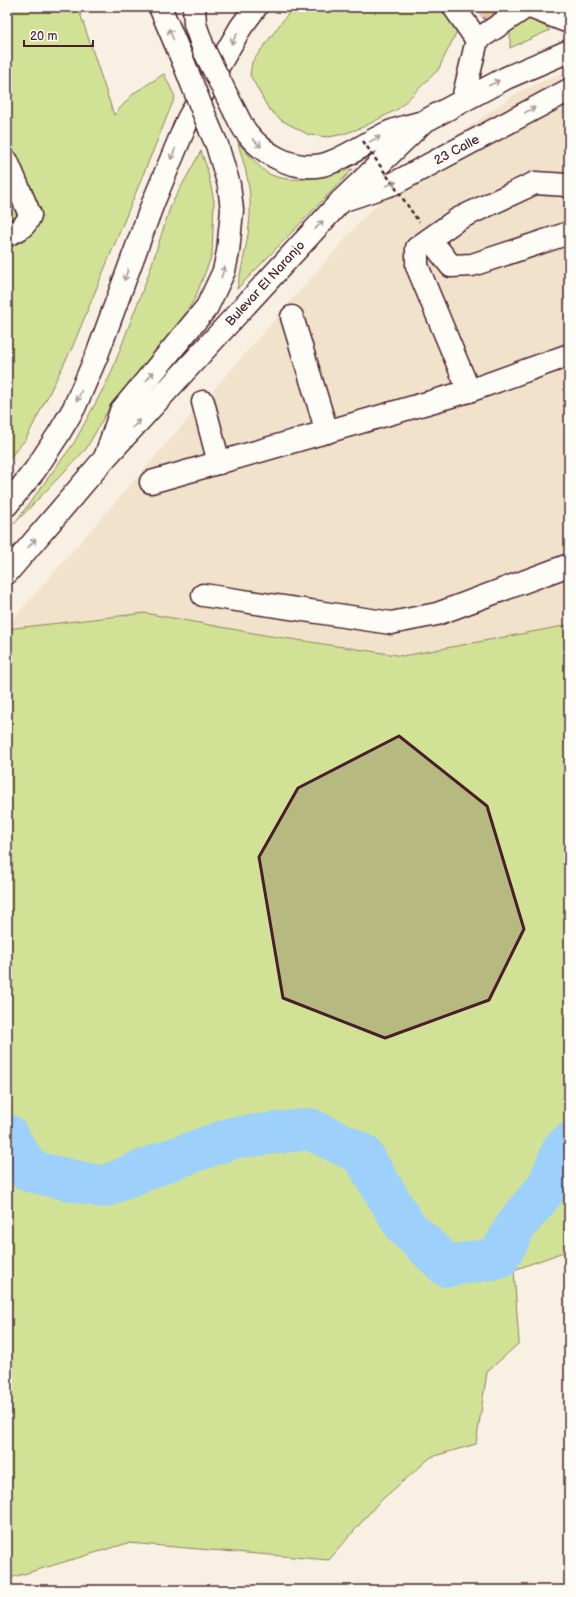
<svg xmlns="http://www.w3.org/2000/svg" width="576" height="1597" viewBox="0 0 576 1597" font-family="'Balsamiq Sans',sans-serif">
  <rect width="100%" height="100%" fill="#f8f0e3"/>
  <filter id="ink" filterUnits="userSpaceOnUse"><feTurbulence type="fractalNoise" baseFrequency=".025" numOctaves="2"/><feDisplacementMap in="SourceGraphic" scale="8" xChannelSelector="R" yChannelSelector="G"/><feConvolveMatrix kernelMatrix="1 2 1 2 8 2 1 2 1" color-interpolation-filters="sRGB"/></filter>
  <g filter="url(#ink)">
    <path fill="#f1e2cb" d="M569 70V625L403 656 264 635 145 613 7 629V626L367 214 448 141 520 91Z"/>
    <path fill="#d1e296" stroke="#8e8060" d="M7 7H78L114 115 134 93 164 74 175 97 72 348 26 439 7 461Z
      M293 7H439L458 29 438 70 398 109 363 127 344 134 329 137 309 135 281 120 268 108 250 75 252 62Z
      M529 16 550 30 510 48V30Z
      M238 143C245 150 261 170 269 174 295 186 326 175 353 169L237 289C243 259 252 228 250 197 249 179 243 161 238 143Z
      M201 151 207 168 214 201 212 255 195 298 170 339 112 403 86 449 14 524 74 443 110 376 148 276 171 205Z
      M145 613 264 635 403 656 569 625V1250L514 1270 519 1343 487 1372 476 1444 431 1457 378 1503 329 1560 128 1543 7 1579V629Z"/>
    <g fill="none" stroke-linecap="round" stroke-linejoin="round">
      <path stroke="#9dd0fb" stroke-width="42" d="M7 1135 29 1171 103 1187 159 1164 232 1138 310 1129 362 1154 405 1226 447 1266 499 1258 516 1225 548 1186 563 1149 569 1144"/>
    </g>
    <path fill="#e2c194" stroke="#4a1f2b" d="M475 7H511L488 24Z"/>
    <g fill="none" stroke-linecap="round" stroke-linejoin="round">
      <path stroke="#d5c6be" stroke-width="22" stroke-dasharray="22 11" stroke-linecap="butt" d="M476 9 479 7"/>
      <g stroke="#4a1f2b" stroke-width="25">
        <g id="minor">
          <path d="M160 7 183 61"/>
          <path d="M454 7 477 40"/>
          <path d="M530 7 569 22"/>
          <path d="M463 99 477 40 526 7"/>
          <path d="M7 161 30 215C26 227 18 230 7 235"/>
          <path id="s1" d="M341 201 395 183 569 90"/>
          <path d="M430 239 451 266 472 265 569 233"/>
          <path d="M292 317 327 432"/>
          <path d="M469 391 417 266V248L458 219 535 183 567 185 569 187"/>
          <path d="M203 402 219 463"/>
          <path d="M105 458 121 411 207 307 224 271 228 252 232 210 229 185 217 145 210 129"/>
          <path d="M151 482 469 391 569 355"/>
          <path d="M203 595 391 623 437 614 569 565"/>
        </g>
      </g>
      <g stroke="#4a1f2b" stroke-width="25">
        <g id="major">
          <path d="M194 7 195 24 204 50"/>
          <path d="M235 112C239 119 242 127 247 133 264 155 294 171 322 165 341 161 366 143 385 134 395 129 408 126 420 123"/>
          <path d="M7 505 35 470 58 435 74 408 97 355 153 203 188 119 241 27 256 7"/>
          <path id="s2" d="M7 573 105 458 341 201 423 122 506 78 569 51"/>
        </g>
      </g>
      <use href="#minor" stroke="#fdfcf7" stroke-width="22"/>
      <use href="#major" stroke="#fdfcf7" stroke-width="22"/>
      <g stroke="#4a1f2b" stroke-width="25" stroke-linecap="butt">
        <path id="minor-bridge" d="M183 61 210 129"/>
      </g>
      <g stroke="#4a1f2b" stroke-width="25" stroke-linecap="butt">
        <path id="major-bridge" d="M204 50 235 112"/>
      </g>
      <path stroke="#4a1f2b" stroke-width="2.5" stroke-dasharray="4 3" stroke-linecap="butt" d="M363 141 419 222"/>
      <use href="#minor-bridge" stroke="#fdfcf7" stroke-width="22"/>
      <use href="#major-bridge" stroke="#fdfcf7" stroke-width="22"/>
    </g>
    <defs><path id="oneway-shaft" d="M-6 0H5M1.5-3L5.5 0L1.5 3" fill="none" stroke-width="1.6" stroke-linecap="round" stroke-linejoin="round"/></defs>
    <g stroke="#ac999b">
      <use href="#oneway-shaft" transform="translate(171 34) rotate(-113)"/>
      <use href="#oneway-shaft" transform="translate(234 39) rotate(120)"/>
      <use href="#oneway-shaft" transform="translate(494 83) rotate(-27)"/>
      <use href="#oneway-shaft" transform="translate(530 110) rotate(-28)"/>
      <use href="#oneway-shaft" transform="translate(375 139) rotate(-28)"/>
      <use href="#oneway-shaft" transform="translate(257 143) rotate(44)"/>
      <use href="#oneway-shaft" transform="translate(173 154) rotate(113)"/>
      <use href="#oneway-shaft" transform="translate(391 184) rotate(-20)"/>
      <use href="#oneway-shaft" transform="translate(319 225) rotate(-47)"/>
      <use href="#oneway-shaft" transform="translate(223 272) rotate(-72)"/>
      <use href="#oneway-shaft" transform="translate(126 275) rotate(110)"/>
      <use href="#oneway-shaft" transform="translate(150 376) rotate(-50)"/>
      <use href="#oneway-shaft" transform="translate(79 396) rotate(114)"/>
      <use href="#oneway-shaft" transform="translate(136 424) rotate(-47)"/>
      <use href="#oneway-shaft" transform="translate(32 543) rotate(-50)"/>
    </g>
  </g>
  <path fill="#4a1f2b" fill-opacity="0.2" stroke="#4a1f2b" stroke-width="3" stroke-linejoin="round" d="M399 736 487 806 524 929 489 1000 385 1038 283 998 259 857 298 788Z"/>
  <g text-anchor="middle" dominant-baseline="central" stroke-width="4" stroke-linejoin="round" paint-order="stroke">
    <g font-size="13" fill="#4a1f2b" stroke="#fdfcf7">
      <text stroke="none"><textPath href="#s1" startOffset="127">23 Calle</textPath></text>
      <text stroke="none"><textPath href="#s2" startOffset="388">Bulevar El Naranjo</textPath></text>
    </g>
  </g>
  <rect width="576" height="1597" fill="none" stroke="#fdfcf7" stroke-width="24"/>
  <rect x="12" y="12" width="552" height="1573" fill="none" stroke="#4a1f2b" stroke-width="1.5" filter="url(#ink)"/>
  <path d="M24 40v6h69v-6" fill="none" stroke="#4a1f2b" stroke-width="2"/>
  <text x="30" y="40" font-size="12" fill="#4a1f2b" stroke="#fdfcf7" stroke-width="3" paint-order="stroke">20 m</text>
</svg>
